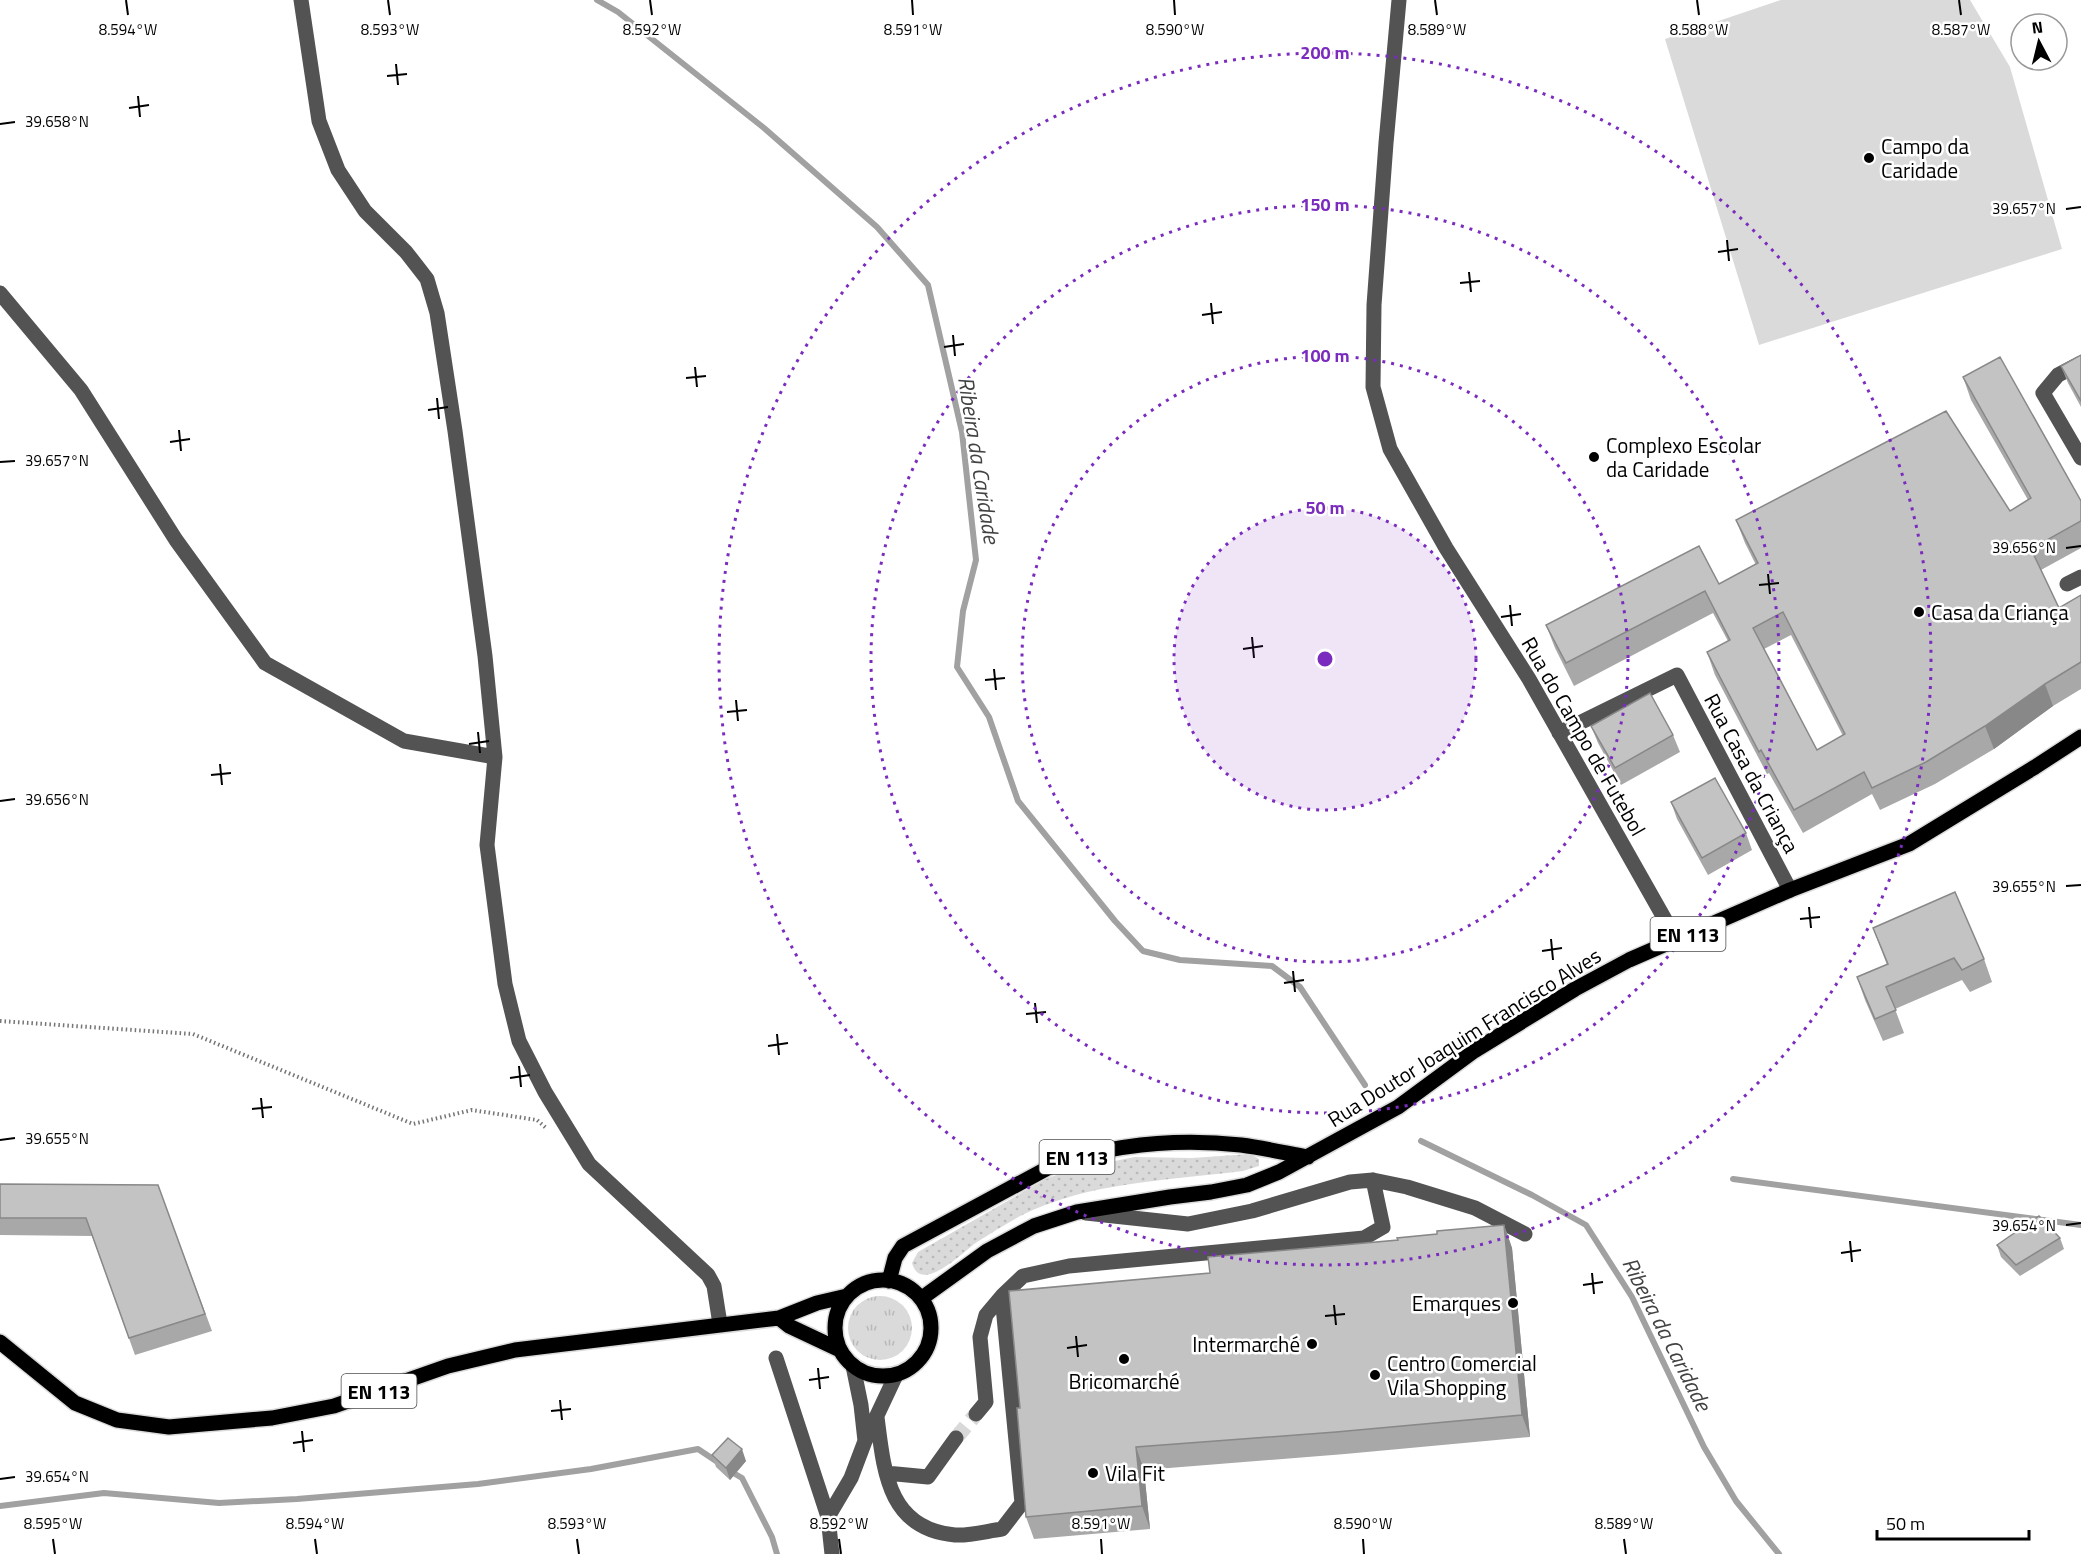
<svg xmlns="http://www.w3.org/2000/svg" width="2081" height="1554" viewBox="0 0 2081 1554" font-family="'Titillium Web',sans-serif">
  <defs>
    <pattern id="grass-tufts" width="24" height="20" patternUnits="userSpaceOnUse" patternTransform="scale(1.5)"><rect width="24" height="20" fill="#dadada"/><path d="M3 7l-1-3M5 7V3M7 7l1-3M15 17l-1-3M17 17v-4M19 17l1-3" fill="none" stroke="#b9b9b9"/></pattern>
    <pattern id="park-dots" width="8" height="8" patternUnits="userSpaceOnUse" patternTransform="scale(1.5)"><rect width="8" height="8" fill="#dadada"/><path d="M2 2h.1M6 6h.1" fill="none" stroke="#b9b9b9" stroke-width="1.8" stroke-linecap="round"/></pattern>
  </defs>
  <rect width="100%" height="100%" fill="#fff"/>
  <path fill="url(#grass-tufts)" d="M848 1328a32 32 0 1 1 64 0a32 32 0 1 1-64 0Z"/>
  <path fill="url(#park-dots)" d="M1250 1154 1259 1159V1166L1243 1171C1166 1181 1091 1181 1020 1216 1006 1224 991 1233 977 1242 965 1250 921 1296 912 1263L918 1252 1046 1179 1069 1170 1135 1157 1192 1158Z"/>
  <path fill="#dadada" d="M1781 0H1970L2010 67 2062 249 1759 345 1665 39Z"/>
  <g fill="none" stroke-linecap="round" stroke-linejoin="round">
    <path stroke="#a1a1a1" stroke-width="6" d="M597 0 618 12 764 128 877 227 928 285 962 432 976 560 963 611 957 667 989 717 1018 801 1115 921 1143 951 1180 960 1272 966 1300 987 1365 1085
      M1421 1141 1532 1195 1586 1225 1632 1297 1704 1447 1736 1501 1779 1554
      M1733 1179 2081 1225
      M730 1471 742 1478 772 1537 777 1554
      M0 1506 104 1493 219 1503 297 1499 478 1484 591 1469 698 1449 719 1463"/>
    <path stroke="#d9d9d9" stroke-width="15" stroke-dasharray="15 8" stroke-linecap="butt" d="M956 1438 976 1414"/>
    <g stroke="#dbdbdb" stroke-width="18">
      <path id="major" d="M835 1328a48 48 0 1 1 96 0a48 48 0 1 1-96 0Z
        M889 1281 895 1258 903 1246 1059 1162C1118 1144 1179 1138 1241 1145 1263 1148 1286 1153 1308 1157
        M922 1298 987 1251 1034 1226 1077 1212 1170 1197 1211 1192 1247 1185 1279 1172 1398 1107 1474 1051 1575 989 1629 960 1790 890 1909 844 2035 767 2081 737
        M779 1318 789 1326 840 1350
        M0 1342 75 1403 117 1420 169 1427 272 1418 334 1406 448 1366 515 1350 779 1318 817 1303 847 1296"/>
    </g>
    <path stroke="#757575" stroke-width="4" stroke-dasharray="1.5 3" stroke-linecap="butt" d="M0 1021 193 1034 413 1124 472 1110 537 1120 546 1128"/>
    <path stroke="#535353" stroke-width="15" d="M301 0 319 121 338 170 365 211 406 252 427 279 437 313 455 431 485 656 495 757 487 845 505 984 519 1041 545 1092 589 1164 708 1275 714 1286 720 1324
      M1399 0 1386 143 1374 305 1373 387 1390 449 1446 548 1529 679 1676 939
      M0 293 81 390 176 540 265 663 404 741 495 757
      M2081 363 2058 375 2043 393 2081 458
      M2067 584 2081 577
      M1559 733 1677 675 1790 890
      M1086 1213 1188 1224 1252 1211 1350 1182 1373 1180 1407 1187 1475 1208 1525 1234
      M776 1358 828 1517
      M853 1366 861 1405 865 1441
      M976 1414 986 1402 980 1337 986 1315 1002 1296
      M877 1417C884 1472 888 1529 955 1535 970 1536 987 1531 1002 1529L1022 1503 1002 1296 1023 1276 1069 1266 1364 1238 1383 1227 1373 1180
      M886 1473 928 1477 956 1438
      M832 1554 828 1517 851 1478 865 1441 896 1375"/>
    <use href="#major" stroke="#000" stroke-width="15"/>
  </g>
  <path fill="#a8a8a8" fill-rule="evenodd" d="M2081 355V407L2068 383 2061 366Z
    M1963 377 2081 501V548L2041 570 2059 608 2081 595V689L2053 706 1994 749 1935 784 1880 810 1872 794 1803 833 1769 773 1767 774 1715 675 1707 652 1728 641 1713 613 1574 686 1555 648 1546 625 1719 584 1756 565 1745 543 1736 520 2010 511 2028 500 1971 400ZM1791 635 1843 736 1817 750 1764 649Z
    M1591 726 1673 735 1680 752 1621 785 1598 743Z
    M1671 802 1746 833 1752 850 1708 875 1677 819Z
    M1873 928 1984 959 1992 982 1970 992 1962 980 1895 1009 1904 1033 1883 1041 1865 1000 1857 977 1887 965Z
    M0 1184 158 1185 212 1331 135 1355 92 1236 0 1235Z
    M1504 1225 1512 1248 1530 1437 1345 1454 1144 1470 1150 1529 1034 1539 1026 1517 1020 1408 1210 1273 1398 1240Z
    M2060 1238 2064 1249 2020 1276 2001 1257 1997 1245Z
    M712 1455 746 1461 730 1480 716 1467Z"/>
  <path fill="#888" d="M2045 684 2053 706 1994 749 1985 726Z
    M1504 1225 1512 1248 1530 1437 1522 1415Z
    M1136 1447 1144 1470 1150 1529 1142 1506Z
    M742 1449 746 1461 730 1480 726 1468Z"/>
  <path fill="#c3c3c3" stroke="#888" stroke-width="1.5" fill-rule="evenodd" d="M2081 355V401L2061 366Z
    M2000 357 2081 501V521L2031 549 2059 608 2081 595V662L2045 684 1985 726 1926 762 1872 788 1864 772 1794 810 1761 750 1759 752 1707 652 1730 640 1705 591 1566 663 1546 625 1699 546 1719 584 1758 563 1736 520 1946 411 2010 511 2031 498 1963 377ZM1783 612 1845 734 1817 750 1753 628Z
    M1650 693 1673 735 1615 768 1591 726Z
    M1715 778 1746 833 1702 858 1671 802Z
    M1955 892 1984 959 1962 970 1954 958 1886 987 1896 1010 1875 1019 1857 977 1888 964 1873 928Z
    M0 1184 158 1185 205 1314 129 1338 86 1218H0Z
    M2039 1216 2060 1238 2016 1265 1997 1245Z
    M1504 1225 1522 1415 1336 1432 1136 1447 1142 1506 1026 1517 1017 1408H1020L1009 1291 1210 1273 1208 1257 1398 1240 1397 1238 1437 1234V1231Z
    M728 1438 742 1449 726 1468 712 1455Z"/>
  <path fill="none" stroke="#000" stroke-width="2" d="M126 0 128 15M388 0 390 15M650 0 652 15M912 0 913 15M1174 0 1175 15M1435 0 1437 15M1697 0 1699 15M1959 0 1961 15M396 64 398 85M387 76 407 74M138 96 140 117M129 108 149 105M0 124 15 122M2066 209 2081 207M1727 240 1729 261M1718 252 1738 249M1469 272 1471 292M1460 283 1480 281M1211 303 1213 324M1202 315 1222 312M953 335 955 356M944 347 964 344M695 367 697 387M686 378 706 376M437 398 439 419M428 410 448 407M179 430 181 451M170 442 190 439M0 462 15 461M2066 548 2081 546M1768 574 1770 594M1759 585 1779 583M1510 605 1512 626M1501 617 1521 614M1252 637 1254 658M1243 649 1263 646M994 669 996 690M985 680 1005 678M736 700 738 721M727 712 747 710M478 732 480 753M469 744 489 741M220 764 222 785M211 775 231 773M0 801 15 799M2066 886 2081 885M1809 907 1811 928M1800 919 1820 917M1551 939 1553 960M1542 951 1562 948M1293 971 1295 992M1284 983 1304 980M1035 1003 1037 1023M1026 1014 1046 1012M777 1034 779 1055M768 1046 788 1043M519 1066 521 1087M510 1078 530 1075M261 1098 263 1118M252 1109 272 1107M0 1140 15 1138M2066 1225 2081 1223M1850 1241 1852 1262M1841 1253 1861 1250M1592 1273 1594 1294M1583 1285 1603 1282M1334 1305 1336 1325M1325 1316 1345 1314M1076 1336 1078 1357M1067 1348 1087 1345M818 1368 820 1389M809 1380 829 1377M560 1400 562 1420M551 1411 571 1409M302 1431 304 1452M293 1443 313 1440M0 1479 15 1477M53 1539 55 1554M315 1539 317 1554M577 1539 579 1554M839 1539 841 1554M1101 1539 1102 1554M1363 1539 1364 1554M1624 1539 1626 1554"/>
  <circle cx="1325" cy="659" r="151" fill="#7b2cbf" fill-opacity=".12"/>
  <g fill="none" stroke="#7b2cbf" stroke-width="3" stroke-dasharray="3 6">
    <circle cx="1325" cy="659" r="151"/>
    <circle cx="1325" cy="659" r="303"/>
    <circle cx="1325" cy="659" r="454"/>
    <circle cx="1325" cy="659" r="606"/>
  </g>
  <g fill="#000" stroke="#fff" stroke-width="2">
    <circle cx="1869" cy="158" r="6"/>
    <circle cx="1594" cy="457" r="6"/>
    <circle cx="1919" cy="612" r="6"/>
    <circle cx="1513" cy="1303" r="6"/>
    <circle cx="1312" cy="1344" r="6"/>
    <circle cx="1124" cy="1359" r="6"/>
    <circle cx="1375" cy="1375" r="6"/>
    <circle cx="1093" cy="1473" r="6"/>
  </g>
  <g text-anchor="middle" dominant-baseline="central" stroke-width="5" stroke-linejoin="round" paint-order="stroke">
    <g fill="#fff" stroke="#4c4c4c" stroke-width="1.5">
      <rect x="1650.5" y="917" width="75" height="34" rx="4.5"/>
      <rect x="1039.5" y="1140" width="75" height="34" rx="4.5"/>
      <rect x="341.5" y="1374" width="75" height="34" rx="4.5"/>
    </g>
    <g font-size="20" font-weight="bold" fill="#000">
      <text x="1688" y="934">EN 113</text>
      <text x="1077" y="1157">EN 113</text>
      <text x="379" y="1391">EN 113</text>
    </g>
    <g font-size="21" fill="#000" stroke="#fff" text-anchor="start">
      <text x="1881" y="146">Campo da<tspan x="1881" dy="24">Caridade</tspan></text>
      <text x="1606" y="445">Complexo Escolar<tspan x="1606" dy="24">da Caridade</tspan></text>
      <text x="1931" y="612">Casa da Criança</text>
      <text x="1501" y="1303" text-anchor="end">Emarques</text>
      <text x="1300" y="1344" text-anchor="end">Intermarché</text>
      <text x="1387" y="1363">Centro Comercial<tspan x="1387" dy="24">Vila Shopping</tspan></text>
      <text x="1124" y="1381" text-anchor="middle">Bricomarché</text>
      <text x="1105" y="1473">Vila Fit</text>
    </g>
    <g font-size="21" fill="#000" stroke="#fff">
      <text transform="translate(1584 736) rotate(60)">Rua do Campo de Futebol</text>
      <text transform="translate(1752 773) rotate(62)">Rua Casa da Criança</text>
      <text transform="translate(1464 1037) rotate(-32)">Rua Doutor Joaquim Francisco Alves</text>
    </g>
    <g font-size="22" font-style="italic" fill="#424242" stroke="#fff">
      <text transform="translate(979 460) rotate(81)">Ribeira da Caridade</text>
      <text transform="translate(1667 1334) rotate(63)">Ribeira da Caridade</text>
    </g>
  </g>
  <g font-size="15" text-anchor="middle" fill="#000" stroke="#fff" stroke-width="5" stroke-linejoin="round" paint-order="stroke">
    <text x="128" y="35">8.594°W</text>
    <text x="390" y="35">8.593°W</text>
    <text x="652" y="35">8.592°W</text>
    <text x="913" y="35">8.591°W</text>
    <text x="1175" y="35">8.590°W</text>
    <text x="1437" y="35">8.589°W</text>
    <text x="1699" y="35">8.588°W</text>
    <text x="1961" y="35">8.587°W</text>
    <text x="57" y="127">39.658°N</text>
    <text x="2024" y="214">39.657°N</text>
    <text x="57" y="466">39.657°N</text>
    <text x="2024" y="553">39.656°N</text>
    <text x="57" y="805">39.656°N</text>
    <text x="2024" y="892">39.655°N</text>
    <text x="57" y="1144">39.655°N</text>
    <text x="2024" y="1231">39.654°N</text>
    <text x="57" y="1482">39.654°N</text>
    <text x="53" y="1529">8.595°W</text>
    <text x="315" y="1529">8.594°W</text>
    <text x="577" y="1529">8.593°W</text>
    <text x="839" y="1529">8.592°W</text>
    <text x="1101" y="1529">8.591°W</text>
    <text x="1363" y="1529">8.590°W</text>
    <text x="1624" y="1529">8.589°W</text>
  </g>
  <circle cx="1325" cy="659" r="9" fill="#7b2cbf" stroke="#fff" stroke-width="3"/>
  <g font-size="18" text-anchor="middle" font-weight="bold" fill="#7b2cbf" stroke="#fff" stroke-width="5" stroke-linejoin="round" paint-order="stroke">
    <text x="1325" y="59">200 m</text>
    <text x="1325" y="211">150 m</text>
    <text x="1325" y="362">100 m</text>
    <text x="1325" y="514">50 m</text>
  </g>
  <g transform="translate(2039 42) rotate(353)"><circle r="28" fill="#ffffff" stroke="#999999" stroke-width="1.5"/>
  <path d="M0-4.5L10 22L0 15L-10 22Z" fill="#000000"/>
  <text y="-9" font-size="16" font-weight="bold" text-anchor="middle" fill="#000000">N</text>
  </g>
  <path d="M1877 1530v9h152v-9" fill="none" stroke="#000000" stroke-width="3"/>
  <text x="1886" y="1530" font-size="18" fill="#000000" stroke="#ffffff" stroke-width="4.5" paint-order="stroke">50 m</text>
</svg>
